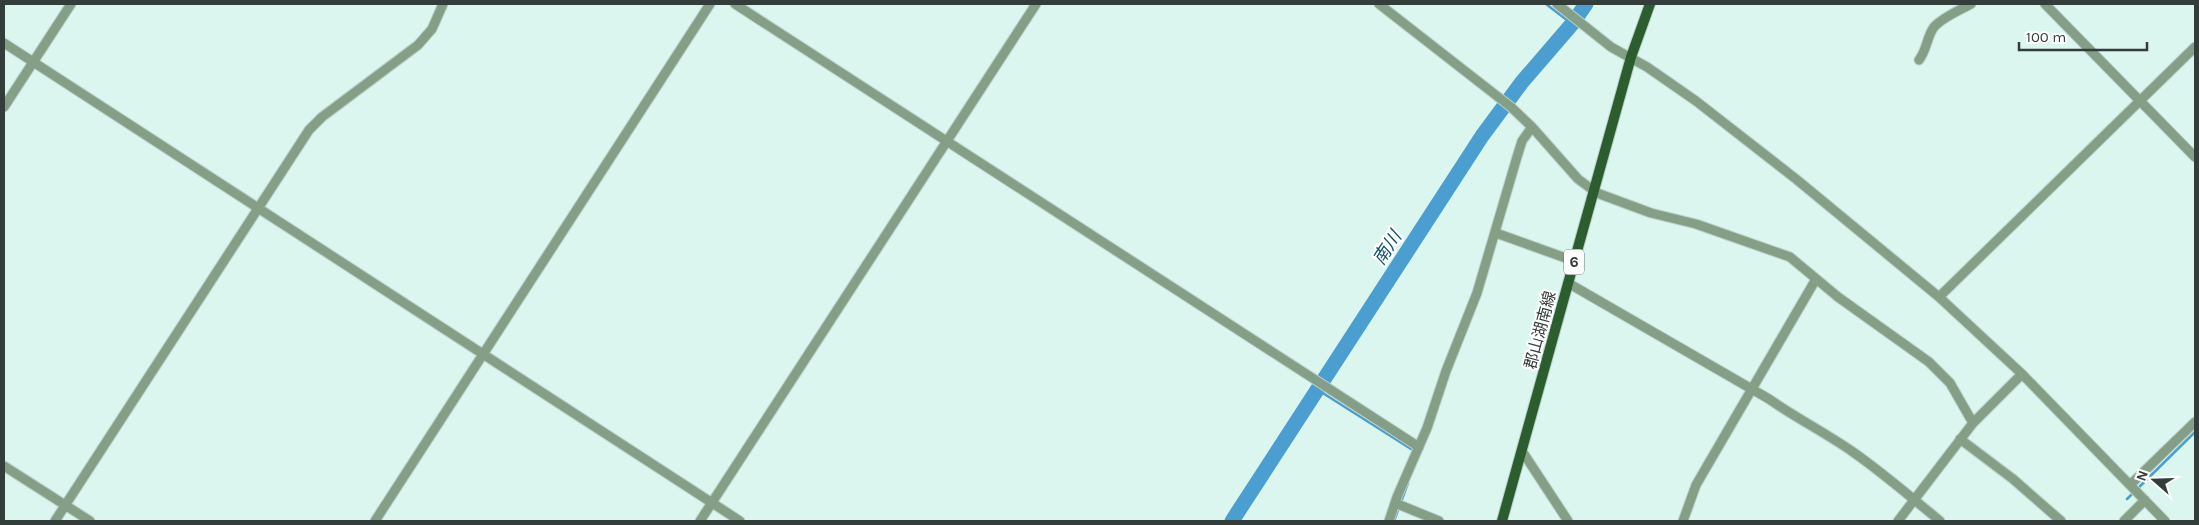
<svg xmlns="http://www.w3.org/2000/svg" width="2199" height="525" viewBox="0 0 2199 525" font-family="Karla,'Noto Sans JP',sans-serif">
  <rect width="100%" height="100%" fill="#daf6ee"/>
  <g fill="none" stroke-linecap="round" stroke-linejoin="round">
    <path stroke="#4b9ed0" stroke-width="2.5" d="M1546 4 1572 24
      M1318 390 1411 449
      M2127 499 2195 432
      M1394 521 1408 483"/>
    <path stroke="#4b9ed0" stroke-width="15" d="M1232 521 1482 136 1522 82 1572 24 1586 4"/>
    <g stroke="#b9d1ca" stroke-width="11">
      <path id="minor" d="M735 4 1419 447
        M1379 4 1511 107 1532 127 1578 179 1597 193 1651 213 1696 224 1790 257 1838 297 1929 362 1950 383 1973 423
        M1557 4 1611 47 1647 67 1696 101 1796 179 1939 297 2022 374 2165 521
        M2045 4 2195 157
        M4 43 740 521
        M1919 60C1927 50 1927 36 1934 27 1943 17 1960 10 1971 4
        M4 107 71 4
        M1496 233 1574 261
        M1568 283 1769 399C1796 418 1826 433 1853 452 1883 473 1912 498 1940 521
        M1939 297 2195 47
        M1960 439 2013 479 2061 521
        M1522 451 1568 521
        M4 466 90 521
        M2131 484 2195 422
        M1395 503 1439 521
        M55 521 309 130 322 117 418 45 432 29 443 4
        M375 521 710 4
        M700 521 1036 4
        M1389 521 1397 497 1427 428 1446 371 1477 293 1517 157 1522 141 1532 127
        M1683 521 1696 485 1816 279
        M1898 521 1973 423 2022 374
        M2124 521 2145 500"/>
    </g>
    <g stroke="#b9d1ca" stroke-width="12">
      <path id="major" d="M1502 521 1631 57 1650 4"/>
    </g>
    <use href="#minor" stroke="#849f85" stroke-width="9"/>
    <use href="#major" stroke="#2b5d2e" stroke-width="10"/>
  </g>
  <g text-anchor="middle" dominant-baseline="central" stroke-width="4.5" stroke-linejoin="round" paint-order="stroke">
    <rect fill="#fff" stroke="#707876" stroke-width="1" x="1564" y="249.5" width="20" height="25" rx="4"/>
    <g font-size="15" font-weight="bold" fill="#333e3b">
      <text x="1574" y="262">6</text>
    </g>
    <g font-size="16" fill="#333e3b" stroke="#fff">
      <text transform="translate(1540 330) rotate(-75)">郡山湖南線</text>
    </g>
    <g font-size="18" font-style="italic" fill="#0a4d6f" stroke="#fff">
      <text transform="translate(1387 248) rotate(-57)">南川</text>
    </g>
  </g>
  <rect width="2199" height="525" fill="none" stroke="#333e3b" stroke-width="10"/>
  <g transform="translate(2154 480) rotate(290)" stroke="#ffffff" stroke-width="4" paint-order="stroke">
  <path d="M0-4L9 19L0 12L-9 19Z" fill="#333e3b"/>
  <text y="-8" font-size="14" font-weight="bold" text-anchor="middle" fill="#333e3b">N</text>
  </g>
  <path d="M2019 42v8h128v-8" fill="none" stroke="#333e3b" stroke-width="2.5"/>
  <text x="2026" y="42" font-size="15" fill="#333e3b" stroke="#ffffff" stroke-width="4" paint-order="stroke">100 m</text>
</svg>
